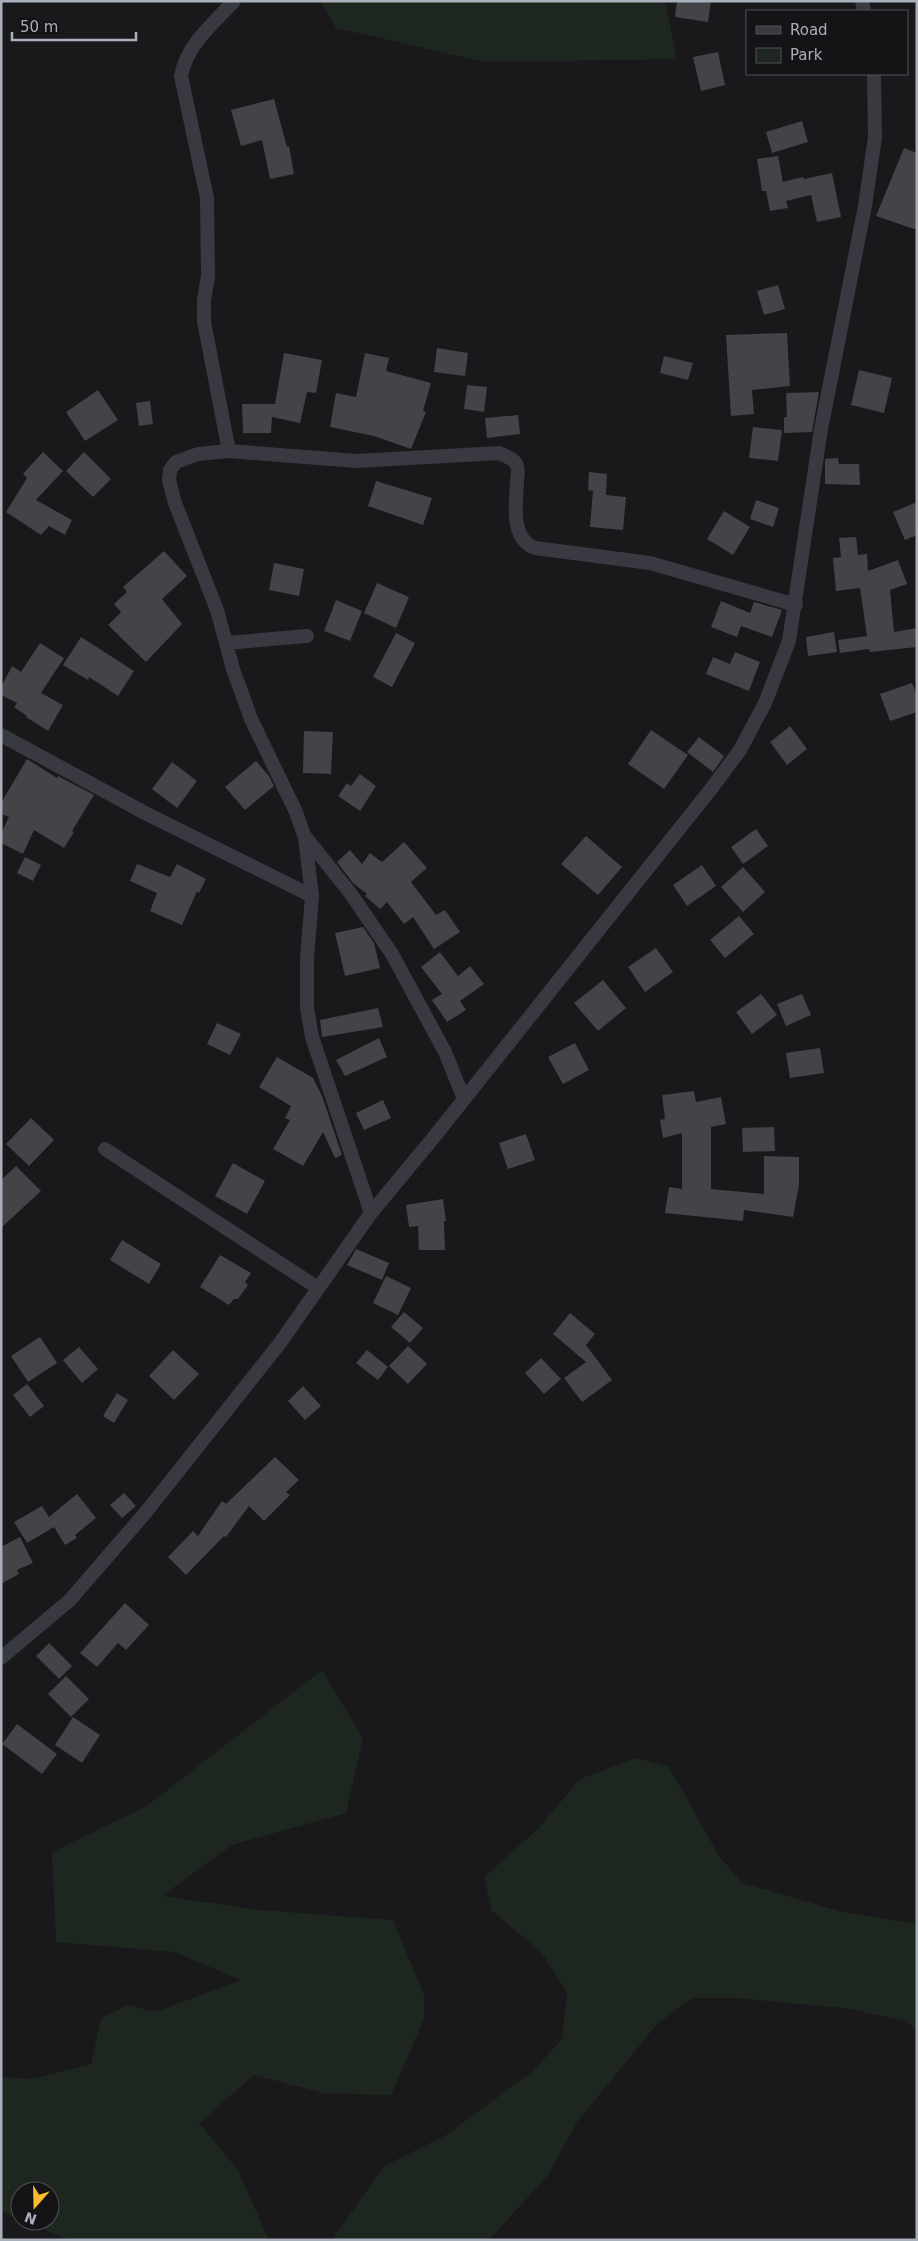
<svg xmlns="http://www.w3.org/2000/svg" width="918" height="2241" viewBox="0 0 918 2241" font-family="'DejaVu Sans',sans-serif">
  <rect width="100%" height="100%" fill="#19191b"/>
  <path fill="#1e271f" d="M320 1H665L677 59 485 62 336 28Z
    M322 1670 363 1738 346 1813 232 1845 162 1896 259 1910 393 1920 424 1995V2019L391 2095 324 2093 254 2075 199 2123 238 2170 268 2238 266 2240H70L24 2221H50V2191H20V2219L1 2211V2077L31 2079 91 2064 101 2018 128 2005 155 2012 241 1980 174 1952 56 1942 52 1852 147 1806Z
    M637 1758 669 1767 719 1856 742 1883 842 1912 917 1924V2031L907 2021 844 2008 736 1998H692L657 2024 577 2122 548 2175 489 2240H332L384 2166 448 2134 533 2071 562 2039 567 1993 542 1953 492 1911 484 1877 538 1829 580 1779Z"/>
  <path fill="#434348" d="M677 1H711L708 22 675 17Z
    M718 52 725 85 701 91 693 57Z
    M274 99 287 147 289 146 294 174 270 179 262 140 241 146 231 110Z
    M802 121 808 142 772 153 766 132Z
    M904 148 917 153V230L876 216Z
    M778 156 783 182 803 177 804 179 832 173 841 217 817 222 811 195 786 201 788 208 770 211 766 191H762L757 159Z
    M778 285 785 309 764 315 757 291Z
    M787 333 790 386 752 390 754 414 731 416 726 335Z
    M437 348 468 353 465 376 434 372Z
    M284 353 322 360 316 393 307 392 300 423 272 417 271 433H243L242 404H275Z
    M365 353 389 358 386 371 431 383 423 411 426 412 411 449 374 436 330 427 336 393 356 397Z
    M664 356 693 363 688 380 660 373Z
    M859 370 892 378 884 413 851 405Z
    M467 385 487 387 484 412 464 409Z
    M98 390 118 420 85 441 66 412Z
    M819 392 812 432 784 433V417H787L786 393Z
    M150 401 153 424 139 426 136 403Z
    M518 415 520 434 487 438 485 418Z
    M753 427 782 430 778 461 749 458Z
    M43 452 63 471 36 500 72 520 65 535 49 526 41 535 6 512 27 478 23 474Z
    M84 452 111 479 93 497 66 471Z
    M838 458 839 464H859L860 485 825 484V459Z
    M589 472 607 474 606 495 626 497 623 530 590 527 593 491 588 490Z
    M376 481 432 498 423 525 368 506Z
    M756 500 779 508 773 527 750 519Z
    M917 502V535L905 540 893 512Z
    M724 511 750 527 733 555 707 539Z
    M856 537 858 555 867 554 868 571 898 560 907 584 890 590 894 632 917 628V647L870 652 869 649 840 653 838 640 867 636 860 588 836 591 833 558 841 557 839 538Z
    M164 551 187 576 162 599 182 624 146 662 108 625 121 612 114 604 127 592 123 587Z
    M274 563 304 569 299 596 269 590Z
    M377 583 409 597 396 628 364 613Z
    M336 600 362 611 350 641 324 631Z
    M721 601 750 613 754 602 782 610 772 637 741 626 737 637 711 627Z
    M834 632 837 652 808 656 806 637Z
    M396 633 415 643 392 687 373 677Z
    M81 637 134 671 118 696 89 677 88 680 63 665Z
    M40 643 64 658 41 693 63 705 48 731 26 717 27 716 14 707 17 703 1 695V687L12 666 21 672Z
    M735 652 760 662 749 691 706 674 713 657 730 664Z
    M912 683 917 695V712L890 721 880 694Z
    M790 726 807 749 787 765 770 742Z
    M651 730 688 755 664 789 628 764Z
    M304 731 333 732 331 774 303 773Z
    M699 737 724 756 713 772 687 752Z
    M27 759 57 778 58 776 94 795 72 831 74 832 64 848 34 830 23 854 1 843V833L9 817 1 814V803Z
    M256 761 269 776 274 786 245 810 225 787Z
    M172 762 197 781 177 808 152 789Z
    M360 774 376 786 360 811 338 796 347 783 351 786Z
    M756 829 768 846 743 864 731 847Z
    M586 836 622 867 598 895 561 864Z
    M404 842 427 868 411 882 436 915 445 910 460 932 434 949 413 917 404 924 387 902 380 909 365 896 367 894 353 883 337 862 350 850 362 864 370 853 382 862Z
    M25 857 41 865 33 881 17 873Z
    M137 864 170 877 177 864 206 879 199 893 197 891 182 925 150 911 157 893 130 881Z
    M702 865 716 886 687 906 673 885Z
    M743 867 765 892 743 912 721 887Z
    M739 916 754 934 725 958 710 940Z
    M363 927 374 943 380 968 345 976 335 933Z
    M656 948 673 972 645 992 628 967Z
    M440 952 458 976 470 966 484 984 460 1001 466 1010 447 1022 432 1000 442 994 421 967Z
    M603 980 626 1008 598 1031 574 1003Z
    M761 994 777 1015 752 1034 736 1012Z
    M802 994 811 1015 786 1026 777 1004Z
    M378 1008 383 1027 322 1037 320 1020Z
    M217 1023 241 1034 230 1055 207 1044Z
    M379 1038 387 1057 345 1076 336 1060Z
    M575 1043 589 1070 563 1084 548 1057Z
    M820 1048 824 1073 790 1078 786 1053Z
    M277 1057 313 1078 322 1096 342 1155 335 1158 323 1132 303 1166 273 1149 290 1120 285 1118 291 1106 259 1087Z
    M694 1091 696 1102 721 1097 726 1124 711 1127V1189L764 1194V1156L799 1157V1185L793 1217 744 1210 743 1221 665 1213 669 1187 682 1189V1133L663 1138 660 1120 665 1119 662 1095Z
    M383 1100 391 1118 364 1130 356 1113Z
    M31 1118 54 1140 29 1166 6 1144Z
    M774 1127 775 1151 743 1152 742 1128Z
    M526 1134 535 1160 508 1169 499 1143Z
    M233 1163 265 1181 247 1214 215 1196Z
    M16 1166 41 1191 1 1228V1180Z
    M443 1199 446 1221H444L445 1250H419L418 1226 409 1227 406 1205Z
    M122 1240 161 1264 149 1284 110 1260Z
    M356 1249 389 1263 382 1280 347 1265Z
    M220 1255 251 1273 245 1282 248 1285 238 1299H234L229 1305 200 1287Z
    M386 1276 411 1288 398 1315 373 1303Z
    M404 1312 423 1328 410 1343 391 1327Z
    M570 1313 595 1334 586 1345 612 1380 582 1402 564 1378 586 1362 553 1334Z
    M40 1337 57 1363 28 1382 11 1356Z
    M408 1346 427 1364 408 1384 389 1366Z
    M79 1347 98 1369 82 1383 63 1360Z
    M173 1350 199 1374 174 1400 149 1376Z
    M367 1350 388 1367 378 1380 356 1363Z
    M541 1358 561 1379 544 1394 525 1373Z
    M27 1384 44 1406 30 1417 13 1395Z
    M303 1386 321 1406 305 1420 288 1401Z
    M117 1393 128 1400 114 1423 103 1416Z
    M275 1457 299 1480 286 1492 290 1495 264 1521 249 1506 226 1537 224 1536 186 1575 168 1557 193 1531 198 1536 222 1501 226 1504Z
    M124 1493 136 1506 122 1518 110 1505Z
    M77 1494 96 1518 75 1535 77 1538 65 1545 54 1527 27 1543 14 1522 42 1506 49 1517Z
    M20 1537 33 1563 17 1570 19 1574 1 1584V1547Z
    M125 1603 149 1625 126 1650 118 1643 97 1667 80 1653Z
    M49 1643 72 1666 59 1679 36 1656Z
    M66 1676 89 1699 71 1717 48 1694Z
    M73 1717 100 1735 82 1763 55 1745Z
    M17 1724 57 1754 42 1774 2 1744Z"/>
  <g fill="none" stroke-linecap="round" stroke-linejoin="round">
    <path stroke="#393a41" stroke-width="14" d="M862 1 864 11
      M229 451 204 322V300L208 276 207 198 181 76C187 44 213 24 234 1
      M226 643 307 636
      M1 735 147 814 312 896
      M305 838 312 896 307 958V1008L312 1037 371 1213
      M464 1099 445 1052 392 954 351 894 304 835 296 812 251 719 233 669 217 610 175 503 169 480 170 470 176 462 198 454 229 451 357 461 499 453C506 456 515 459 517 466 519 470 517 478 517 482 516 504 510 539 535 548L650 563 796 605
      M105 1149 318 1288
      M1 1658 70 1600 146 1512 280 1343 371 1213 434 1137 711 789 740 750 765 703 789 641 821 429 865 206 875 137 874 74"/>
  </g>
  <rect width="918" height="2241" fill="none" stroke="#aaafbc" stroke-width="5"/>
  <rect x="746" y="10" width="162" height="65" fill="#141316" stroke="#505158"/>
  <rect x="756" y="26" width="25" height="8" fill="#393a41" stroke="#505158"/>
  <text x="790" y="35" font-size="15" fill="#aaafbc">Road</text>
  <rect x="756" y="48" width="25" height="15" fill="#1e271f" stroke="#505158"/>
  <text x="790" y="60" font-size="15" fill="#aaafbc">Park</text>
  <g transform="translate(35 2206) rotate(200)"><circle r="24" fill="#141316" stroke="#505158"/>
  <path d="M0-4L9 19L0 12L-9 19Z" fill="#ffbb2d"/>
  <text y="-8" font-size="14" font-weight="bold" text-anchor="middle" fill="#aaafbc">N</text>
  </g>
  <path d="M12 32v8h124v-8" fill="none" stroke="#aaafbc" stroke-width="2.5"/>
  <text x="20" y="32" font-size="15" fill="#aaafbc" stroke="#141316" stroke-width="4" paint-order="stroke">50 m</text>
</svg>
